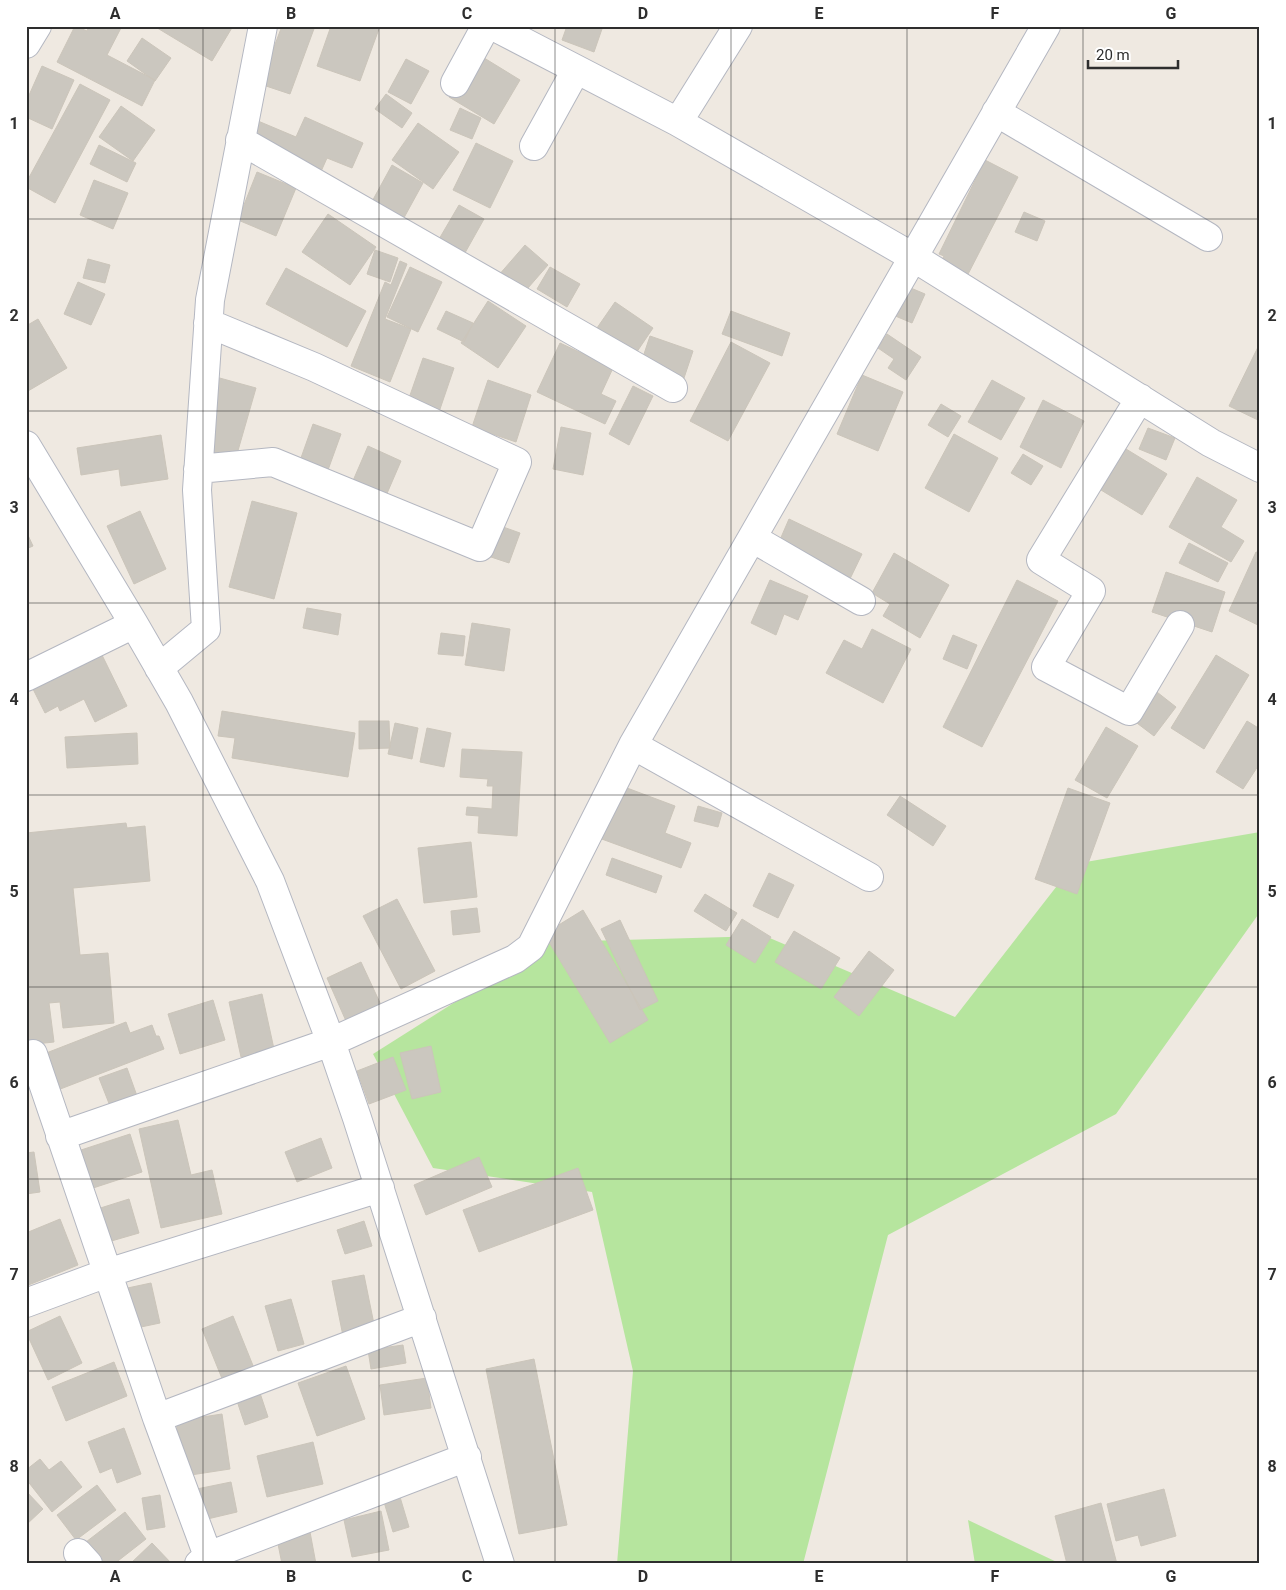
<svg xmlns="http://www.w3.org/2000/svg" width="1286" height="1590" viewBox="0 0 1286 1590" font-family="Roboto,sans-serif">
  <rect width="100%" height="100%" fill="#efe9e1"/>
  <path fill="#b6e59e" d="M1260 832V912L1116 1114 888 1235 803 1564H617L633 1371 592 1192 433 1168 373 1054 550 942 765 936 955 1017 1074 864Z
    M968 1520 1061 1564H975Z"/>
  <path fill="#cbc7bf" stroke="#cbc5ba" d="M75 26 87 31 89 26H122L107 55 155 80 142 106 57 62Z
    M154 26H233L212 61Z
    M282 26H315L290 94 260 84Z
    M331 26H380L360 81 317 66Z
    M567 26H603L594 52 562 40Z
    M142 38 171 58 155 81 127 61Z
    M476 53 520 80 494 124 449 97Z
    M406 59 429 71 411 104 388 92Z
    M42 66 74 80 52 129 26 117V102Z
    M80 84 110 100 55 203 26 187V183Z
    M386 94 412 113 402 128 375 109Z
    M121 106 155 130 133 161 99 137Z
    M460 108 481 118 472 139 450 130Z
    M305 117 363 143 352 168 327 158 319 176 247 145 258 121 296 137Z
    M418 123 459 152 433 189 392 160Z
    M476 143 513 161 490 208 453 190Z
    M99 145 136 163 127 182 90 164Z
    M985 160 1018 177 965 280 938 267 944 256 939 254Z
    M392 165 423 183 400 225 369 207Z
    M257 172 296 188 276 236 238 220Z
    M94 180 128 193 113 229 80 215Z
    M459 205 484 219 461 260 435 246Z
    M1024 212 1045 221 1037 241 1015 232Z
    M328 214 376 247 350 285 302 252Z
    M525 245 548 265 521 296 498 276Z
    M375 250 398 258 390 282 367 274Z
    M88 259 110 265 105 283 83 278Z
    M400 261 407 264 385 319 411 329 390 382 351 366 385 282 391 285Z
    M410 267 442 282 418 332 387 317Z
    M550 267 580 284 567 307 537 289Z
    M286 268 366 311 347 347 266 304Z
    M78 282 105 294 91 325 64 314Z
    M906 286 925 294 912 323 893 315Z
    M488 301 526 326 498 368 461 343Z
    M615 302 653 328 626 368 588 341Z
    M446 311 473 323 464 342 437 329Z
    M731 311 790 333 782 356 722 334Z
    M38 319 67 368 28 391 26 388V326Z
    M887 334 921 357 906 380 888 368 894 359 878 348Z
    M650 336 693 351 680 390 637 375Z
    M731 342 770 363 728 441 690 421Z
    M560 343 613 368 601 394 616 401 605 424 537 392Z
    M1260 343V421L1229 406Z
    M423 358 454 368 439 412 408 401Z
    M862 375 903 392 878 451 837 434Z
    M216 377 256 388 235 461 195 450Z
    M488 380 531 395 516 442 472 427Z
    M992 380 1025 398 1001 440 968 422Z
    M633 386 653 396 629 445 609 434Z
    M1043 400 1084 421 1061 468 1020 447Z
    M941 404 961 416 948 437 928 425Z
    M313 424 341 434 324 481 296 472Z
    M561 427 591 433 583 475 553 469Z
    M1148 428 1175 438 1166 460 1139 449Z
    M954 434 998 458 969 512 925 488Z
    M161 435 168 479 121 486 119 469 81 475 77 448Z
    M368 446 401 461 382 505 349 490Z
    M1126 449 1167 474 1142 515 1101 490Z
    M1023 454 1043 466 1031 485 1011 473Z
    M1197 477 1237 500 1221 527 1244 541 1231 562 1169 527Z
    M252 501 297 513 274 599 229 587Z
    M140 511 166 569 134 584 107 526Z
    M789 519 862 554 848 583 776 549Z
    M492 523 520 533 509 563 482 554Z
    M26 531 33 546 26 549Z
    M1189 543 1228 563 1218 582 1179 563Z
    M1256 552 1260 553V626L1229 611Z
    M894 553 949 585 920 638 883 616 890 604 872 593Z
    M1166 572 1225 592 1212 632 1152 612Z
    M770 580 808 596 798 620 784 614 776 635 751 623Z
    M1017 580 1058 601 982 747 943 727Z
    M307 608 341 614 338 635 303 628Z
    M472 623 510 629 504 671 465 665Z
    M872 629 911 649 883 703 826 673 844 640 862 649Z
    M441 633 465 636 463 656 438 654Z
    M953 635 977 645 967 669 943 659Z
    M101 653 127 706 95 722 84 699 60 711 58 706 45 713 32 687Z
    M1216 655 1249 675 1204 749 1171 728Z
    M1148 685 1176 707 1154 736 1125 714Z
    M222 711 355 733 348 777 232 758 235 738 218 736Z
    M359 721H389L390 748 359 749Z
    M1247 721 1260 729V763L1243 789 1216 772Z
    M395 723 418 728 412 759 388 754Z
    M1106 727 1138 746 1107 798 1075 780Z
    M427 728 451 733 444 767 420 762Z
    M137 733 138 764 67 768 65 737Z
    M462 749 522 752 517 836 478 833 479 816 466 815 467 807 492 809 493 786H487L488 779 460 777Z
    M619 785 675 806 665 833 691 843 681 868 599 838Z
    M1068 788 1110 803 1077 894 1035 879Z
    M900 796 946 826 933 846 887 815Z
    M698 806 722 813 718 827 694 821Z
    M126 823 127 828 145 826 150 881 73 888 80 955 108 953 114 1023 63 1028 60 1002 49 1003 54 1042 26 1045V833Z
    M471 842 477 897 424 903 418 848Z
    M612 858 662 876 656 893 606 875Z
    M769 873 794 885 778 918 753 906Z
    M705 894 737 913 726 931 694 911Z
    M397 899 435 971 401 989 363 916Z
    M477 908 480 932 453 935 451 911Z
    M583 910 648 1020 610 1043 544 934Z
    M742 919 771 937 755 963 726 945Z
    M620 920 658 1001 640 1010 601 929Z
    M794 931 840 958 821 989 775 962Z
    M869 951 894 970 859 1016 834 997Z
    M361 962 381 1005 346 1021 327 978Z
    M262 994 274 1049 241 1057 229 1002Z
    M213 1000 225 1040 180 1054 168 1014Z
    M126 1022 130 1033 152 1025 156 1036H159L164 1049 50 1093 36 1057Z
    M431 1046 441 1092 412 1099 400 1053Z
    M393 1057 406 1090 369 1104 357 1071Z
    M127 1068 137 1096 110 1106 99 1078Z
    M178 1120 191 1175 212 1170 222 1214 161 1228 139 1129Z
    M130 1134 142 1172 87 1190 75 1152Z
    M321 1138 332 1168 297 1182 285 1152Z
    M34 1152 40 1192 26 1194V1153Z
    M479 1157 492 1187 426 1215 414 1185Z
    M578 1168 593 1210 479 1252 463 1210Z
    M129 1199 139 1233 101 1244 91 1211Z
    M60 1219 78 1265 26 1286V1233Z
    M364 1221 372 1246 345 1254 337 1230Z
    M364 1275 376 1334 344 1341 332 1281Z
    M151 1283 160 1323 117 1332 109 1292Z
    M291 1299 304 1344 278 1351 265 1306Z
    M60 1316 82 1363 48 1380 26 1332Z
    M233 1316 256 1373 225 1386 202 1329Z
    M403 1345 406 1363 371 1369 368 1350Z
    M534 1359 567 1525 519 1534 486 1369Z
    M114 1362 127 1396 66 1421 52 1387Z
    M346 1366 365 1419 317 1436 298 1383Z
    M427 1378 431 1408 384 1415 380 1385Z
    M260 1393 268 1417 245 1425 237 1401Z
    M222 1414 230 1469 184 1476 176 1421Z
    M124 1428 141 1474 117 1483 112 1468 100 1473 88 1442Z
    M313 1442 323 1484 267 1497 257 1456Z
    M40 1459 49 1470 61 1461 82 1487 52 1512 26 1479V1470Z
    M231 1482 237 1512 199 1521 192 1490Z
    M97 1485 116 1510 76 1540 57 1515Z
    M1164 1489 1176 1536 1141 1546 1138 1535 1116 1541 1107 1504Z
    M26 1491 43 1509 26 1525Z
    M160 1495 165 1527 147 1530 142 1498Z
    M400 1497 409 1527 393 1532 384 1502Z
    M1101 1503 1117 1564H1067L1055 1516Z
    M381 1511 389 1550 352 1557 344 1520Z
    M125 1512 146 1539 114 1564H103L86 1542Z
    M310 1532 316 1564H282L277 1539Z
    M152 1543 172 1564H130Z"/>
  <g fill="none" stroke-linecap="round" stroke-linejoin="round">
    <g stroke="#b4b7c1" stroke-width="30">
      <path id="minor" d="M493 26 678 122 913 257 1211 443 1260 468
        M455 83 486 26
        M996 112 1208 237
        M678 122 738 26
        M240 140 673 388
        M534 146 576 70
        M1140 398 1041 560 1091 591 1046 667 1129 711 1180 625
        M26 445 134 624 179 702 270 881 331 1042 357 1118 500 1564
        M198 469 273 462 480 547 517 462 314 367 208 323
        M752 538 861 601
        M159 668 206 629 197 490 210 300 263 26
        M26 677 134 624
        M633 745 869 877
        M33 1054 157 1418 208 1556 199 1564
        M60 1136 331 1042 515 959 531 947 633 745 1046 26
        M26 1303 107 1273 380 1188
        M157 1418 422 1318
        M78 1553 88 1564
        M208 1556 467 1457"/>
    </g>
    <g stroke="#b4b7c1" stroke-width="30">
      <path id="tertiary" d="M26 44 37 26"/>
    </g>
    <use href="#minor" stroke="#fff" stroke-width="28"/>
    <use href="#tertiary" stroke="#fff" stroke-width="28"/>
  </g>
  <path fill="none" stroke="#2e2e2e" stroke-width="1" stroke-opacity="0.55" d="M203 26V1564M379 26V1564M555 26V1564M731 26V1564M907 26V1564M1083 26V1564M26 219H1260M26 411H1260M26 603H1260M26 795H1260M26 987H1260M26 1179H1260M26 1371H1260"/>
  <rect width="1286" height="1590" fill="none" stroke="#ffffff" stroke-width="55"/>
  <path d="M1088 60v8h90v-8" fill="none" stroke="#2e2e2e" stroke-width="2.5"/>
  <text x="1096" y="60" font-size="15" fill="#2e2e2e" stroke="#ffffff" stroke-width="4" paint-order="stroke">20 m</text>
  <rect x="28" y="28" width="1230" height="1534" fill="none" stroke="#2e2e2e" stroke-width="2"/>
  <g font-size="16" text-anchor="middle" font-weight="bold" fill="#2e2e2e">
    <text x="115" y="19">A</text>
    <text x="291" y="19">B</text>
    <text x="467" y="19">C</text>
    <text x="643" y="19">D</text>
    <text x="819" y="19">E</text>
    <text x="995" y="19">F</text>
    <text x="1171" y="19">G</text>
    <text x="14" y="129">1</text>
    <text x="1272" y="129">1</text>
    <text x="14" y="321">2</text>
    <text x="1272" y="321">2</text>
    <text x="14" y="513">3</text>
    <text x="1272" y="513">3</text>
    <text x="14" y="705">4</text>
    <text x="1272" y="705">4</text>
    <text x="14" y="897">5</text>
    <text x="1272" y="897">5</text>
    <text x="14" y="1088">6</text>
    <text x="1272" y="1088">6</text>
    <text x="14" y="1280">7</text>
    <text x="1272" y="1280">7</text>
    <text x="14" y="1472">8</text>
    <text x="1272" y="1472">8</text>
    <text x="115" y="1582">A</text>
    <text x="291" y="1582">B</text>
    <text x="467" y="1582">C</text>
    <text x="643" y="1582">D</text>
    <text x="819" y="1582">E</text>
    <text x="995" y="1582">F</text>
    <text x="1171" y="1582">G</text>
  </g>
</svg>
